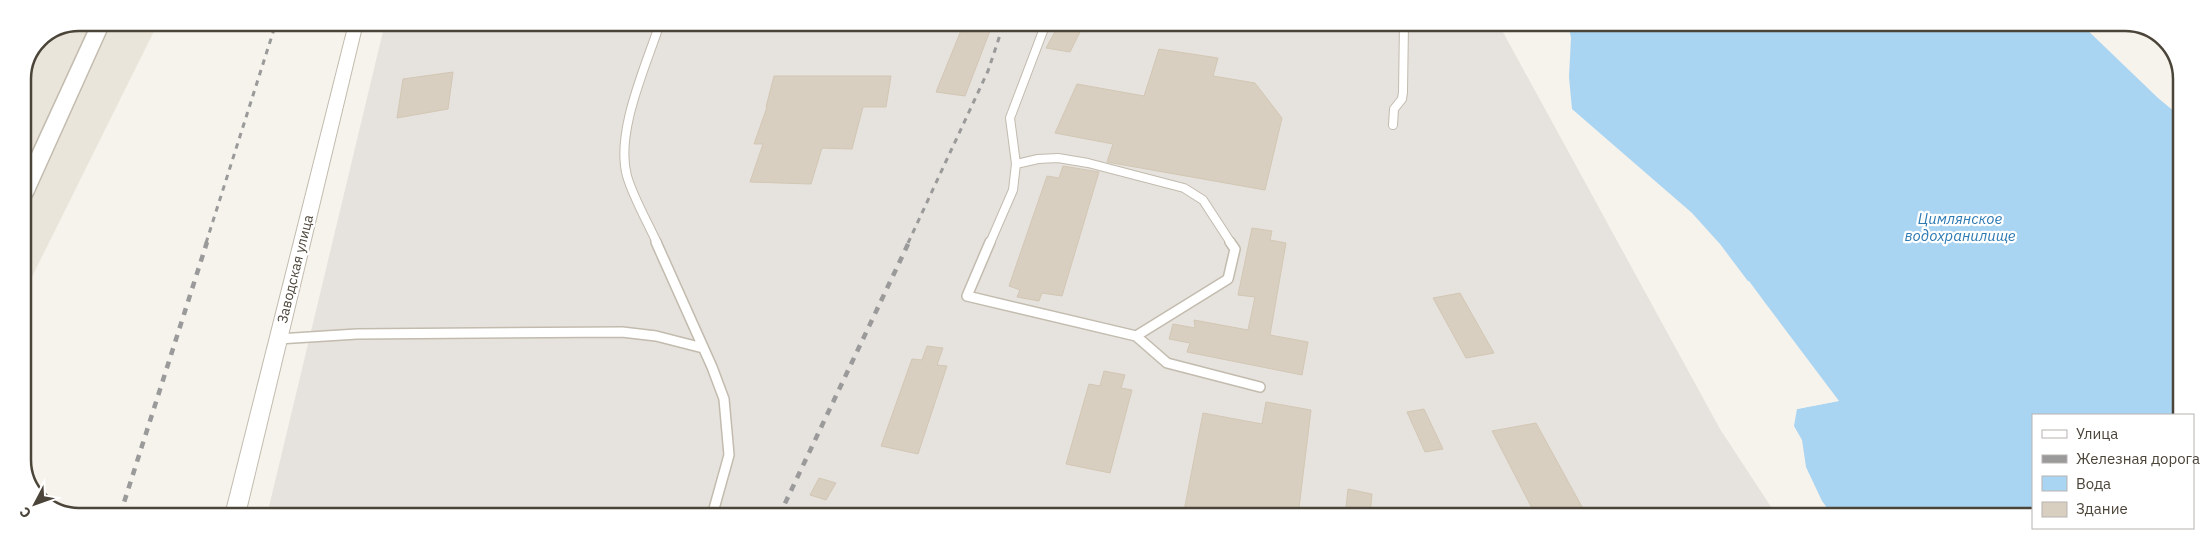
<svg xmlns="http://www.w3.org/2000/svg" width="2204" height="539" viewBox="0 0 2204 539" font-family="'IBM Plex Sans',sans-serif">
  <rect width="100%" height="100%" fill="#f6f3ec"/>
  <path fill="#eae5da" d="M79 23H158L23 295V79L39 39Z"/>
  <path fill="#e6e2dd" d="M385 23H1498L1720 429 1777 516 267 515Z"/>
  <path fill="#a9d4f2" d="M1568 23 2081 24 2158 98 2181 117 2180 415H2033V516H1833L1822 501 1806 467 1802 440 1794 426 1797 409 1838 401 1720 244 1692 213 1572 109 1569 77 1571 38Z"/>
  <path fill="#f6f3ec" d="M1749 281 1766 304 1839 401 1797 409 1796 407 1834 400 1746 282Z"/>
  <path fill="#d8cfc1" stroke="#d3c7b4" d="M964 23H993L965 96 936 92Z
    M1057 28 1080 32 1070 52 1046 48Z
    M1159 49 1218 58 1213 76 1255 83 1282 118 1265 190 1107 162 1113 144 1055 133 1077 84 1144 96Z
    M453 72 448 109 397 118 403 79Z
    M774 76H891L886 107H863L852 149 822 148 811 184 750 182 763 144H754L767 107H766Z
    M1063 166 1099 172 1062 296 1042 293 1039 301 1017 297 1020 290 1009 286 1047 176 1059 178Z
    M1252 228 1272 231 1270 240 1286 243 1270 335 1308 342 1302 375 1187 352 1190 343 1169 339 1173 324 1195 328 1194 320 1248 330 1255 297 1238 295Z
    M1460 293 1494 353 1466 358 1433 298Z
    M927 346 943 348 937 365 947 366 918 454 881 446 912 359 922 360Z
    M1104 371 1125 375 1121 388 1132 390 1110 473 1066 464 1089 384 1100 386Z
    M1266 402 1311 410 1298 516H1183L1203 413 1262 424Z
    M1424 409 1443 449 1425 452 1407 412Z
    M1536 423 1587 516H1536L1492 431Z
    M819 478 836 483 826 500 810 495Z
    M1348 489 1372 494 1370 516H1345Z"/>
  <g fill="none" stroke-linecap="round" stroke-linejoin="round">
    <g stroke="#c2bbae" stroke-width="10">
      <path id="service-far1" d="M1393 125 1394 109 1402 99 1403 92 1404 23
        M1016 164 1038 159 1058 158 1088 163 1184 188 1203 200 1231 243
        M657 243C648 223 633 197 627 176 615 132 646 66 660 23
        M990 243 1013 190 1016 164 1010 118 1046 23"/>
    </g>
    <g stroke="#c2bbae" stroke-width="12">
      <path id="service" d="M656 242 712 367 724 399 729 455 712 516
        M990 242 967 296 1136 336 1167 363 1260 387
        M1136 336 1228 279 1235 249 1230 242
        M278 339 357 334 622 332 656 336 703 348"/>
    </g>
    <g stroke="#c2bbae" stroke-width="2">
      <path id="minor" d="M349 23H363L245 515H225Z"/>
    </g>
    <g stroke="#c2bbae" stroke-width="3">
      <path id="tertiary" d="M92 23H110L33 194 30 199 23 201V173Z"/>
    </g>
    <use href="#service-far1" stroke="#fff" stroke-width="8"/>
    <use href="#service" stroke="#fff" stroke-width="9"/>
    <use href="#minor" fill="#fff" fill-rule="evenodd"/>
    <use href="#tertiary" fill="#fff" fill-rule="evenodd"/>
    <path stroke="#9a9a9a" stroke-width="3" stroke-dasharray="5.5 5.5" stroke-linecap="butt" d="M206 243 276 23
      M908 243 988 71 1004 23"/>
    <path stroke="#9a9a9a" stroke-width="4.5" stroke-dasharray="7 7" stroke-linecap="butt" d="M120 515 207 242
      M779 516 909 242"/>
  </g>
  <g text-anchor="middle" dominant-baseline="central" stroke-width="4.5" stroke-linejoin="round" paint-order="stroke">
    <g font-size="14" fill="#4b4439" stroke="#fff">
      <text transform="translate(295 269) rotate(-76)">Заводская улица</text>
    </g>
    <g font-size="15" font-style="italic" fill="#2e7ab2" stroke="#fff">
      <text x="1960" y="218">Цимлянское<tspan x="1960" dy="17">водохранилище</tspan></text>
    </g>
  </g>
  <path d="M0 0H2204V539H0ZM79 31H2125A48 48 0 0 1 2173 79V460A48 48 0 0 1 2125 508H79A48 48 0 0 1 31 460V79A48 48 0 0 1 79 31Z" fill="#fff" fill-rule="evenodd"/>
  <path fill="none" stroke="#4b4439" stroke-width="2.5" d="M79 31H2125A48 48 0 0 1 2173 79V460A48 48 0 0 1 2125 508H79A48 48 0 0 1 31 460V79A48 48 0 0 1 79 31Z"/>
  <rect x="2032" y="414" width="162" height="115" fill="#ffffff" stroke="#b7b4b0"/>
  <rect x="2042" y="430" width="25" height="8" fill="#ffffff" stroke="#b7b4b0"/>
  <text x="2076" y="439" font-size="15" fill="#4b4439">Улица</text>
  <rect x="2042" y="455" width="25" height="8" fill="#9a9a9a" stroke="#b7b4b0"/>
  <text x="2076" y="464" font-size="15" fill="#4b4439">Железная дорога</text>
  <rect x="2042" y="476" width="25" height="15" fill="#a9d4f2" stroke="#b7b4b0"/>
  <text x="2076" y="489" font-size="15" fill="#4b4439">Вода</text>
  <rect x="2042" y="502" width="25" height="15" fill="#d8cfc1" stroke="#b7b4b0"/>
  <text x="2076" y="514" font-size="15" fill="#4b4439">Здание</text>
  <g transform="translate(35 504) rotate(229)" stroke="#ffffff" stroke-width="4" paint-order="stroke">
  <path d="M0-4L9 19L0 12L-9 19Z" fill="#4b4439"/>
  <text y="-8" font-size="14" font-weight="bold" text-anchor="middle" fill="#4b4439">С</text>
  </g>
</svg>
